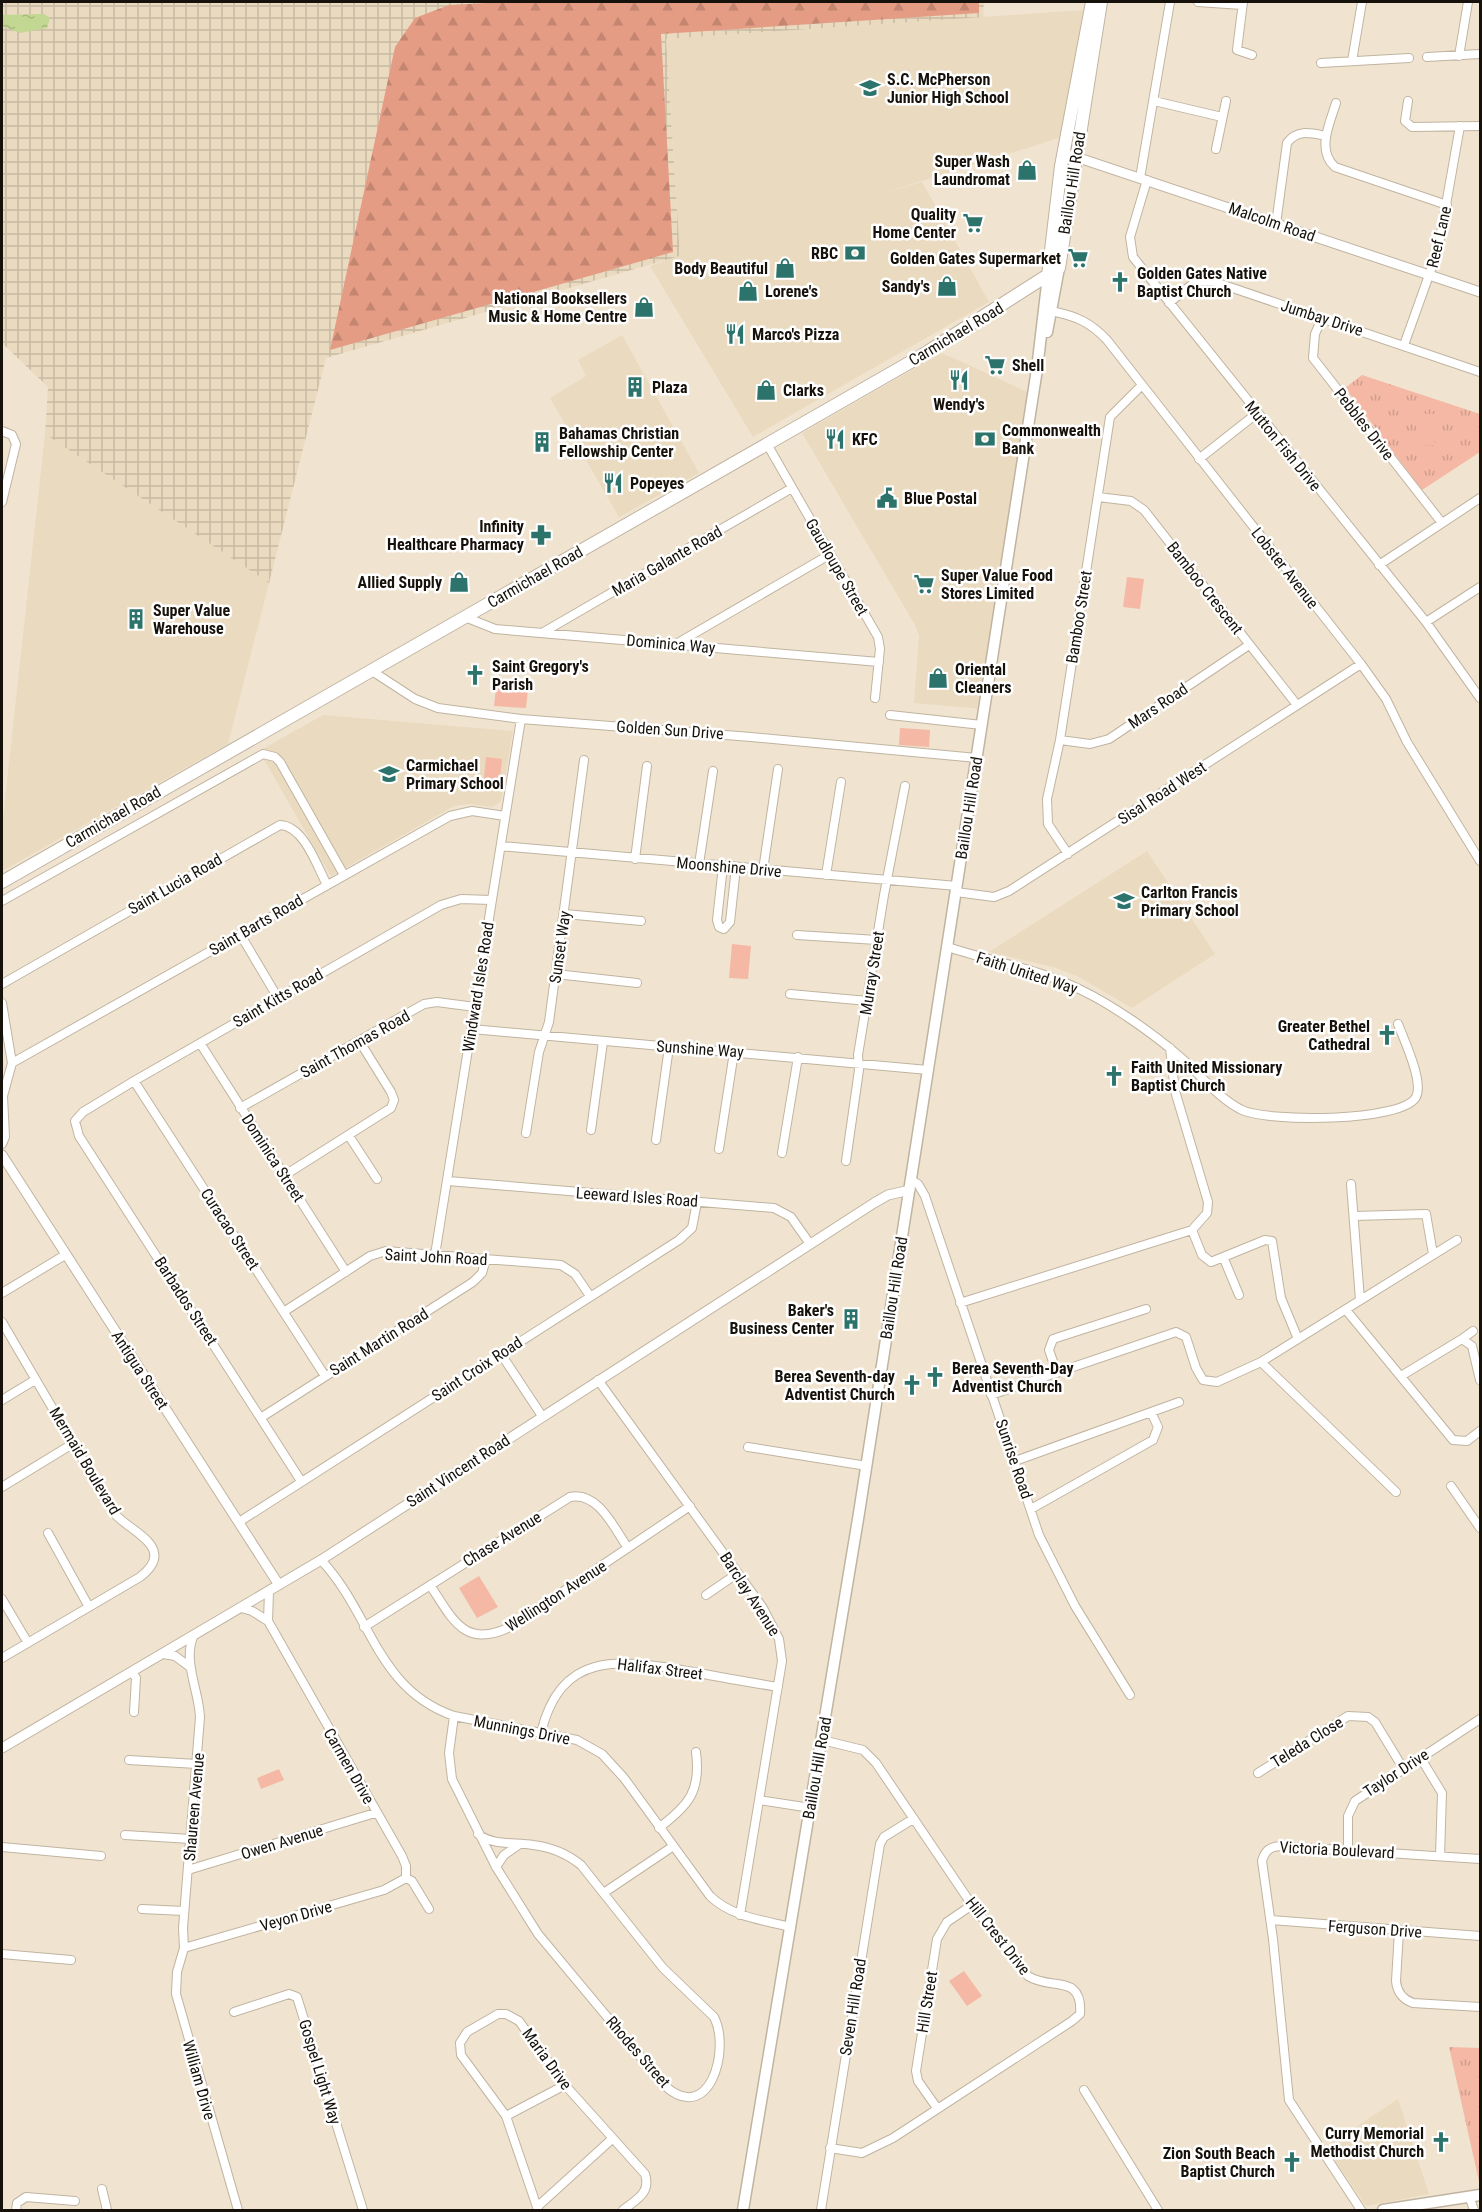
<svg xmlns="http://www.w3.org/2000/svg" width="1482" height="2212" viewBox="0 0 1482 2212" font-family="'Roboto Condensed',sans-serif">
  <defs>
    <pattern id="industrial-grid" width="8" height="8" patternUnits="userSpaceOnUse" patternTransform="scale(1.5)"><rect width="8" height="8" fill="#eadabf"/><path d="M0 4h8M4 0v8" fill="none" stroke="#c8baa3"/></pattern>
    <pattern id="forest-firs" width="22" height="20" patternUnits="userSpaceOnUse" patternTransform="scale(1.5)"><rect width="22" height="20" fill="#e59c84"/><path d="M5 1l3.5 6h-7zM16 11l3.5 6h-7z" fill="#c48571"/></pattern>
    <pattern id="park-tufts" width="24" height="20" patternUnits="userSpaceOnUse" patternTransform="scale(1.5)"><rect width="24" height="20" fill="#f4b8a5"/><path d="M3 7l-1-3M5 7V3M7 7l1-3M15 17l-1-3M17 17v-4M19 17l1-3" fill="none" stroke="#d09d8d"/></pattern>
    <pattern id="water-ripples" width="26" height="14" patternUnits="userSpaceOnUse" patternTransform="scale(1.5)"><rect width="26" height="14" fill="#c2d792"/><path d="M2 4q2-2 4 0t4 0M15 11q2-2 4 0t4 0" fill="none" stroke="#a6b87d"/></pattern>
  </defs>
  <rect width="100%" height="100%" fill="#f0e4d0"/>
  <path fill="#eadabf" d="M1084 10 1062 137 877 195 922 182 989 302 753 437 650 266 680 256 666 39Z
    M622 335 699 473 619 517 550 398 586 376 578 360Z
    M942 353 1032 394 982 709 914 703 919 636 915 625 802 433Z
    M45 434 269 583 228 744 2 871V827Z
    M323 715 513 731 501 801 493 807 469 804 454 806 331 876 259 751Z
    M1147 851 1215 954 1132 1008 1077 976 1053 967 989 952Z
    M1398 2099 1429 2194 1366 2206 1326 2147Z"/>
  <path fill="url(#industrial-grid)" d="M2 2H984L983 17 666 39 680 256 326 358 269 583 45 434 48 387 2 343Z"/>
  <path fill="url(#forest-firs)" d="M506 2H979V13L661 34 673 252 330 350 395 47 415 18 449 5Z"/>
  <path fill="url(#park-tufts)" d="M1362 375 1480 414V452L1422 490 1345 388Z
    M1449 2047 1480 2048V2186Z"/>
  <path fill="#f4b8a5" d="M1416 414H1434V445H1416Z
    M1127 577 1144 579 1140 609 1123 607Z
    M496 688 528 690 526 708 494 706Z
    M900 728 930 730 929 747 899 745Z
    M486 757 502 759 499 789 483 787Z
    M732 944 751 946 748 979 729 978Z
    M479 1576 498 1607 477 1618 459 1588Z
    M279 1769 284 1780 261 1789 257 1778Z
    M964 1971 982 1996 967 2006 949 1981Z"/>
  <path fill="url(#water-ripples)" d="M44 14 50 18 47 28 20 33 2 26V15Z"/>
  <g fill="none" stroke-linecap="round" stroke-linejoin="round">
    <g stroke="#c0b4a1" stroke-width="10">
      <path id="minor" d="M1198 2 1242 5
        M1243 2 1237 50 1252 55
        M1459 56 1468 2
        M1427 57 1480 54
        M1352 61 1362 2
        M1321 63 1409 58
        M1154 101 1222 117
        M1408 101 1405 121 1412 127 1480 126
        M1336 103C1330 123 1316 150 1335 167L1447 205
        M1216 149 1226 101
        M1140 178 1170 2
        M1147 180 1130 237 1133 257 1426 622 1480 698
        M1276 224 1287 143C1297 129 1311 133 1326 136
        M1169 303 1195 282 1212 281 1480 372
        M1051 311C1076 316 1090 322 1107 340L1361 664 1386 699 1407 742 1480 861
        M1322 318 1315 334 1313 358 1442 523
        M1404 345 1438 250 1460 126
        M2 431 12 435 16 444 2 502
        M767 444 878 637 880 649 875 698
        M1199 459 1256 414
        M1098 497 1131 501 1144 510 1297 705
        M1379 565 1480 498
        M465 617 495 629 879 662
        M1426 622 1480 587
        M542 633 792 488
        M676 644 829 555
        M372 671 415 699 438 708 521 719 751 737 977 758
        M890 715 982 725
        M1060 740 1090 744 1109 739 1249 645
        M501 846 957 886
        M1068 854 1048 824 1047 799 1060 740 1110 417 1142 385
        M635 859 647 766
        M699 864 713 771
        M723 866 717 920 719 927 724 929 730 922 736 867
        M763 870 778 769
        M826 875 841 782
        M956 892 994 897 1009 891 1361 664
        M2 901 263 754 275 757 280 762 344 875
        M565 914 641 921
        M240 934 278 998
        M797 935 877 940
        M948 947C992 962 1040 969 1081 990 1111 1004 1154 1034 1179 1056 1199 1073 1217 1097 1240 1109 1265 1123 1403 1122 1416 1097 1424 1082 1404 1040 1398 1024
        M556 974 637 983
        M2 984 280 825C304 826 317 866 327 885
        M790 994 868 1001
        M2 1003 12 1063 3 1096 5 1137 2 1144
        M472 1029 928 1070
        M200 1043 346 1272
        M12 1063 450 816 472 811 505 816
        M134 1081 325 1376
        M240 1108 424 1004 437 1002 475 1007
        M591 1130 603 1042
        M526 1133 539 1052 549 1022 584 760
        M349 1136 377 1179
        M656 1140 669 1047
        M719 1149 734 1052
        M782 1153 798 1057
        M846 1161 859 1070 858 1055 884 895 905 786
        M285 1175 391 1108 394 1100 391 1092 360 1042
        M911 1180 918 1184 925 1196 1039 1535 1075 1606 1130 1695
        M448 1181 774 1208 791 1217 810 1244
        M1351 1184 1360 1300
        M1354 1216 1426 1214 1433 1254
        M1192 1230 1202 1255 1211 1262 1265 1240 1272 1241 1281 1298 1298 1339
        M435 1255 521 719
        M1224 1259 1239 1295
        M2 1293 65 1255
        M960 1303 1192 1230 1207 1213 1208 1202 1175 1091 1170 1048
        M1346 1310 1453 1440 1467 1441 1480 1431
        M285 1311 370 1256 386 1251 561 1265 575 1274 590 1296
        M2 1322 114 1513C128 1531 179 1547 140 1577L2 1658
        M1462 1339 1473 1331
        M501 1354 542 1416
        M1261 1362 1396 1492
        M1057 1373 1049 1350 1053 1339 1146 1309
        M1401 1376 1462 1339 1472 1346 1480 1380
        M598 1380 763 1608 779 1639 782 1661 740 1915
        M991 1395 1176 1332 1186 1337 1196 1368 1203 1380 1217 1382 1261 1362 1457 1240
        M2 1400 35 1380
        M262 1417 473 1282 482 1273 486 1259
        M748 1447 867 1466
        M1015 1461 1179 1402
        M301 1481 79 1136 75 1121 83 1112 134 1081 441 905 461 899 491 900
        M1451 1486 1480 1528
        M2 1487 74 1443
        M1031 1509 1153 1440 1158 1427 1151 1412
        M239 1522 679 1240 692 1228 697 1202
        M48 1533 89 1607
        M321 1560C372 1614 376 1689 454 1716L577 1740 602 1754 624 1778 710 1896C732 1917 762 1920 791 1927
        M430 1585C453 1620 465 1650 512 1626L690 1506
        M269 1592 268 1621 402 1856 406 1866V1878
        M706 1595 738 1573
        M2 1599 28 1643
        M241 1608 252 1611 268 1621
        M364 1627 570 1497C598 1491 614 1528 628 1548
        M193 1637C183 1662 199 1691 200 1717L183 1928 184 1948 177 1972 176 1994 238 2210
        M163 1654 175 1656 190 1667
        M132 1672 136 1678 134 1712
        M454 1716 449 1753 452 1779 496 1867 538 1934 664 2085C709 2127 731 2050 714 2017L663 1968 581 1865C566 1853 551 1847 533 1845 515 1842 493 1846 478 1834
        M541 1733C561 1649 621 1660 688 1671 718 1677 748 1682 778 1687
        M822 1740 863 1750 876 1763 972 1905 1028 1976C1051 1991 1083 1973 1080 2014L1072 2021 893 2138 862 2153 830 2148
        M1420 1757 1442 1793 1440 1856
        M129 1760 197 1764
        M1258 1773 1348 1716 1368 1717 1375 1722 1403 1768
        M759 1800 811 1808
        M659 1828C689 1804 701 1792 696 1752
        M125 1835 191 1839
        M2 1847 101 1856
        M1348 1850V1816L1355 1801 1480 1719
        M496 1867 504 1855 520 1844
        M188 1870 375 1813
        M406 1878 412 1881 429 1909
        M605 1892 672 1847
        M142 1909 184 1911
        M1271 1920 1480 1936
        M1399 1931 1396 1981C1397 1992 1402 1999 1413 2003L1480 2007
        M184 1948 384 1890 406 1878
        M2 1954 71 1960
        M234 2012 289 1994 297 1997 363 2210
        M1084 2090 1158 2210
        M937 2108 918 2081 916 2071 937 1939 947 1922 972 1905
        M506 2116 565 2085
        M102 2189 107 2210
        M1469 2196 1474 2210
        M537 2207 612 2139
        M16 2210 17 2203 26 2197 75 2201
        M538 2210 506 2116 461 2055 460 2043 467 2032 498 2014H506L519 2021 565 2085 645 2174C651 2193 637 2199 623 2210
        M821 2210 880 1844 884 1837 913 1819
        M1361 2210 1289 2100 1273 1939 1262 1861C1265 1851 1269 1847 1280 1846L1480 1859"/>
    </g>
    <g stroke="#c0b4a1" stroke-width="11">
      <path id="tertiary" d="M1070 155 1480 292
        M2 1155 279 1585
        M2 1748 321 1560 874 1203 888 1195 910 1190"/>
    </g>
    <g stroke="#c0b4a1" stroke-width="13">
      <path id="secondary" d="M1047 332 1059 268
        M743 2210 859 1513 1037 369 1048 276
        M1383 2210 1480 2195"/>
    </g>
    <g stroke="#c0b4a1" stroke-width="14">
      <path id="primary" d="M1048 276 1061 166 1092 2
        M2 882 921 356 1059 268 1101 2"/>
    </g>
    <use href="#minor" stroke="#fff" stroke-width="8"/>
    <use href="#tertiary" stroke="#fff" stroke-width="9"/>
    <use href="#secondary" stroke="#fff" stroke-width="10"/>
    <use href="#primary" stroke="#fff" stroke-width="12"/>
  </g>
  <defs>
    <g id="school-bare" transform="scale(1.62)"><path d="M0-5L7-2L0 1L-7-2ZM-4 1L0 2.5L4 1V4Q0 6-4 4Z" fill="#2b736b" stroke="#fff" stroke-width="2.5" paint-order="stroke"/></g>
    <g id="shop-bare" transform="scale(1.62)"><path d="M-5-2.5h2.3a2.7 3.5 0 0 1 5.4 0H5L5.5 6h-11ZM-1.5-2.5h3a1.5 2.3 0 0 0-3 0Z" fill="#2b736b" stroke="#fff" stroke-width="2.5" paint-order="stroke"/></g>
    <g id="supermarket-bare" transform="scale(1.62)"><path d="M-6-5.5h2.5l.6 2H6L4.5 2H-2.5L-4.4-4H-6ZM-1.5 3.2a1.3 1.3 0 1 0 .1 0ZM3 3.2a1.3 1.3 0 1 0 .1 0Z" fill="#2b736b" stroke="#fff" stroke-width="2.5" paint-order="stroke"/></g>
    <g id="bank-bare" transform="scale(1.62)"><path d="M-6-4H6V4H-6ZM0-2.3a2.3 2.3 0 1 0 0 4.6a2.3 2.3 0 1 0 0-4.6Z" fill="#2b736b" stroke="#fff" stroke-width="2.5" paint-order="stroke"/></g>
    <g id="church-bare" transform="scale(1.62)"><path d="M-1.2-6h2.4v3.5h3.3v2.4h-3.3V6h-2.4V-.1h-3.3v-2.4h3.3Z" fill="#2b736b" stroke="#fff" stroke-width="2.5" paint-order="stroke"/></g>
    <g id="restaurant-bare" transform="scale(1.62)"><path d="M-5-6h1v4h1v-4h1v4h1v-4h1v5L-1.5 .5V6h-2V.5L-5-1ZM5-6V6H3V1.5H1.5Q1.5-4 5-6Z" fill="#2b736b" stroke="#fff" stroke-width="2.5" paint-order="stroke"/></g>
    <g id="building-bare" transform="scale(1.62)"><path d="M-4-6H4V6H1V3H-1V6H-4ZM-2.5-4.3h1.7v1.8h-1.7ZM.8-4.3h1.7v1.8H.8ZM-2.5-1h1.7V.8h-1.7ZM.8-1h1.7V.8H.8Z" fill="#2b736b" stroke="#fff" stroke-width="2.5" paint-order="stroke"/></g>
    <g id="civic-bare" transform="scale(1.62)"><path d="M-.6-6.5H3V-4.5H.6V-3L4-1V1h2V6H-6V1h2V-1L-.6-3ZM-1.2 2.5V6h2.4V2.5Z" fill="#2b736b" stroke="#fff" stroke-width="2.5" paint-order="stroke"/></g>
    <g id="pharmacy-bare" transform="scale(1.62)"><path d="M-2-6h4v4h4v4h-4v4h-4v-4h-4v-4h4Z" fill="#2b736b" stroke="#fff" stroke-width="2.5" paint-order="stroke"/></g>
  </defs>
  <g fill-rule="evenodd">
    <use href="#school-bare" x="870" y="88"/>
    <use href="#shop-bare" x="1027" y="170"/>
    <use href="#supermarket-bare" x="973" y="223"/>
    <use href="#bank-bare" x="855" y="253"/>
    <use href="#supermarket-bare" x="1078" y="258"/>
    <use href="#shop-bare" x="785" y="268"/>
    <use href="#church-bare" x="1120" y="282"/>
    <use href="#shop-bare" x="947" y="286"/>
    <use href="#shop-bare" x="748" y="291"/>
    <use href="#shop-bare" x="644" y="307"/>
    <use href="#restaurant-bare" x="735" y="334"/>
    <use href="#supermarket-bare" x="995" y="365"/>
    <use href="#restaurant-bare" x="959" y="380"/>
    <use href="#building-bare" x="635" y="387"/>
    <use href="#shop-bare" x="766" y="390"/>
    <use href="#restaurant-bare" x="835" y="439"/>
    <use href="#bank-bare" x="985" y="439"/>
    <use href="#building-bare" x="542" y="442"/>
    <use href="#restaurant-bare" x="613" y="483"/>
    <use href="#civic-bare" x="887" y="498"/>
    <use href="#pharmacy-bare" x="541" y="535"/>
    <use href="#shop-bare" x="459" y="582"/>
    <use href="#supermarket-bare" x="924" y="584"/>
    <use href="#building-bare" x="136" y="619"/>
    <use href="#church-bare" x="475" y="675"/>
    <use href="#shop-bare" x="938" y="678"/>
    <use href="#school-bare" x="389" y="774"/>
    <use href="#school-bare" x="1124" y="901"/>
    <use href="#church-bare" x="1387" y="1035"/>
    <use href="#church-bare" x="1114" y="1076"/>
    <use href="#building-bare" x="851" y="1319"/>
    <use href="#church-bare" x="935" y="1377"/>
    <use href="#church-bare" x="912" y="1385"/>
    <use href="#church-bare" x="1441" y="2142"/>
    <use href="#church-bare" x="1292" y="2162"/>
  </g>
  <g text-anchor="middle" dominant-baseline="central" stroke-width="5" stroke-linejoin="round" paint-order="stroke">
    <g font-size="16" font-weight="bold" fill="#16120b" stroke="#fff" text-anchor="start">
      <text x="887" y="79">S.C. McPherson<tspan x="887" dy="18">Junior High School</tspan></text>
      <text x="1010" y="161" text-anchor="end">Super Wash<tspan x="1010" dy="18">Laundromat</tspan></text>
      <text x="956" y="214" text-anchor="end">Quality<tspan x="956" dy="18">Home Center</tspan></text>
      <text x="838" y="253" text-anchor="end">RBC</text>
      <text x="1061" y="258" text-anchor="end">Golden Gates Supermarket</text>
      <text x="768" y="268" text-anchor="end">Body Beautiful</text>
      <text x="1137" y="273">Golden Gates Native<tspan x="1137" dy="18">Baptist Church</tspan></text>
      <text x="930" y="286" text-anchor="end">Sandy's</text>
      <text x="765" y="291">Lorene's</text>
      <text x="627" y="298" text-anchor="end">National Booksellers<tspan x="627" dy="18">Music &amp; Home Centre</tspan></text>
      <text x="752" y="334">Marco's Pizza</text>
      <text x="1012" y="365">Shell</text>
      <text x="652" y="387">Plaza</text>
      <text x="783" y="390">Clarks</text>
      <text x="959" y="404" text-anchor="middle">Wendy's</text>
      <text x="1002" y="430">Commonwealth<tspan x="1002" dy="18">Bank</tspan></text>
      <text x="559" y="433">Bahamas Christian<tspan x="559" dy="18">Fellowship Center</tspan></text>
      <text x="852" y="439">KFC</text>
      <text x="630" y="483">Popeyes</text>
      <text x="904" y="498">Blue Postal</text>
      <text x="524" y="526" text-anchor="end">Infinity<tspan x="524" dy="18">Healthcare Pharmacy</tspan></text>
      <text x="941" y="575">Super Value Food<tspan x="941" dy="18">Stores Limited</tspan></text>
      <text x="442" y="582" text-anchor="end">Allied Supply</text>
      <text x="153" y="610">Super Value<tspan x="153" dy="18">Warehouse</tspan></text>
      <text x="492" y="666">Saint Gregory's<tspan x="492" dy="18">Parish</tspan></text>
      <text x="955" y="669">Oriental<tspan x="955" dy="18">Cleaners</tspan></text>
      <text x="406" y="765">Carmichael<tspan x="406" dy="18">Primary School</tspan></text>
      <text x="1141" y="892">Carlton Francis<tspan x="1141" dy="18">Primary School</tspan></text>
      <text x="1370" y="1026" text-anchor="end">Greater Bethel<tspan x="1370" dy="18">Cathedral</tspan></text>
      <text x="1131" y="1067">Faith United Missionary<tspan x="1131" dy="18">Baptist Church</tspan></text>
      <text x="834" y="1310" text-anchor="end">Baker's<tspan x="834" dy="18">Business Center</tspan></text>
      <text x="952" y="1368">Berea Seventh-Day<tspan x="952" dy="18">Adventist Church</tspan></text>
      <text x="895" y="1376" text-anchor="end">Berea Seventh-day<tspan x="895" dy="18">Adventist Church</tspan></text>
      <text x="1424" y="2133" text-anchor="end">Curry Memorial<tspan x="1424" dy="18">Methodist Church</tspan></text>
      <text x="1275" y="2153" text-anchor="end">Zion South Beach<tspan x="1275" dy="18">Baptist Church</tspan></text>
    </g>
    <g font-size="16" fill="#16120b" stroke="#fff">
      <text transform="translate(1072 183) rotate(-81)">Baillou Hill Road</text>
      <text transform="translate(1272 222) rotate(19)">Malcolm Road</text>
      <text transform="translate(1439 237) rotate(-77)">Reef Lane</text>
      <text transform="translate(1322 318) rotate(18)">Jumbay Drive</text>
      <text transform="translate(956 334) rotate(-31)">Carmichael Road</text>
      <text transform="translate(1364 424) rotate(52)">Pebbles Drive</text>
      <text transform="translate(1283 446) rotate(51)">Mutton Fish Drive</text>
      <text transform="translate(667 561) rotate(-30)">Maria Galante Road</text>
      <text transform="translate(837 567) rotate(60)">Gaudloupe Street</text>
      <text transform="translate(1285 568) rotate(52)">Lobster Avenue</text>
      <text transform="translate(535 577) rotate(-30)">Carmichael Road</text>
      <text transform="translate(1205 588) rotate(52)">Bamboo Crescent</text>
      <text transform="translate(1079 617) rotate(-81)">Bamboo Street</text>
      <text transform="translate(671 644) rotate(5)">Dominica Way</text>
      <text transform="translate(1158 706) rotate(-34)">Mars Road</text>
      <text transform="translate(670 730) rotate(4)">Golden Sun Drive</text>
      <text transform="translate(1162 793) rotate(-33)">Sisal Road West</text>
      <text transform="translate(969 808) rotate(-81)">Baillou Hill Road</text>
      <text transform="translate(113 817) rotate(-30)">Carmichael Road</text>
      <text transform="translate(729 867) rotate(5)">Moonshine Drive</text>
      <text transform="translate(175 884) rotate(-30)">Saint Lucia Road</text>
      <text transform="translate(256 925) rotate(-30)">Saint Barts Road</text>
      <text transform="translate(560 947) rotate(-82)">Sunset Way</text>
      <text transform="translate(872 973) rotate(-81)">Murray Street</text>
      <text transform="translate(1027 973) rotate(18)">Faith United Way</text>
      <text transform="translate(478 987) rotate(-81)">Windward Isles Road</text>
      <text transform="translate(278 998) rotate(-30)">Saint Kitts Road</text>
      <text transform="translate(355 1044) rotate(-29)">Saint Thomas Road</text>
      <text transform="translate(700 1049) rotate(4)">Sunshine Way</text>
      <text transform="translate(273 1158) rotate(57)">Dominica Street</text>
      <text transform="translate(637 1197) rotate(4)">Leeward Isles Road</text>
      <text transform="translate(230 1229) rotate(57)">Curacao Street</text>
      <text transform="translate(436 1257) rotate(3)">Saint John Road</text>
      <text transform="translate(894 1288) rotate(-81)">Baillou Hill Road</text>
      <text transform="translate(186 1301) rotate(57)">Barbados Street</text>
      <text transform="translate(379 1342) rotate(-32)">Saint Martin Road</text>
      <text transform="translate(477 1369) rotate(-33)">Saint Croix Road</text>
      <text transform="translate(140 1370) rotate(57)">Antigua Street</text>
      <text transform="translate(1014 1459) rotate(71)">Sunrise Road</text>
      <text transform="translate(85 1461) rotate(59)">Mermaid Boulevard</text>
      <text transform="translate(458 1471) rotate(-33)">Saint Vincent Road</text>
      <text transform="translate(502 1539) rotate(-32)">Chase Avenue</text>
      <text transform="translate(750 1594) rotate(57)">Barclay Avenue</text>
      <text transform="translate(556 1596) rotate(-33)">Wellington Avenue</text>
      <text transform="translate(660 1669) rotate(7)">Halifax Street</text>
      <text transform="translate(522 1730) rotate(11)">Munnings Drive</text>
      <text transform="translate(1307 1742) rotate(-32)">Teleda Close</text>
      <text transform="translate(349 1766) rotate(60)">Carmen Drive</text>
      <text transform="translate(817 1768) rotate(-80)">Baillou Hill Road</text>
      <text transform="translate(1396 1773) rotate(-33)">Taylor Drive</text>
      <text transform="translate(194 1807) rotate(-85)">Shaureen Avenue</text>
      <text transform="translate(282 1842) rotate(-17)">Owen Avenue</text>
      <text transform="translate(1337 1850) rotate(3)">Victoria Boulevard</text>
      <text transform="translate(296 1916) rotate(-16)">Veyon Drive</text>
      <text transform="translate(1375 1929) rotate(4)">Ferguson Drive</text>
      <text transform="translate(998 1936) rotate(52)">Hill Crest Drive</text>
      <text transform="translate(927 2002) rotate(-81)">Hill Street</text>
      <text transform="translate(853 2007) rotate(-81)">Seven Hill Road</text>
      <text transform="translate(638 2052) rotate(49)">Rhodes Street</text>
      <text transform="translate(547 2059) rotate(54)">Maria Drive</text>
      <text transform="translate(320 2072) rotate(73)">Gospel Light Way</text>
      <text transform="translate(199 2080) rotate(74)">William Drive</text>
    </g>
  </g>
  <rect width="1482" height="2212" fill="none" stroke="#16120b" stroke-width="6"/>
</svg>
